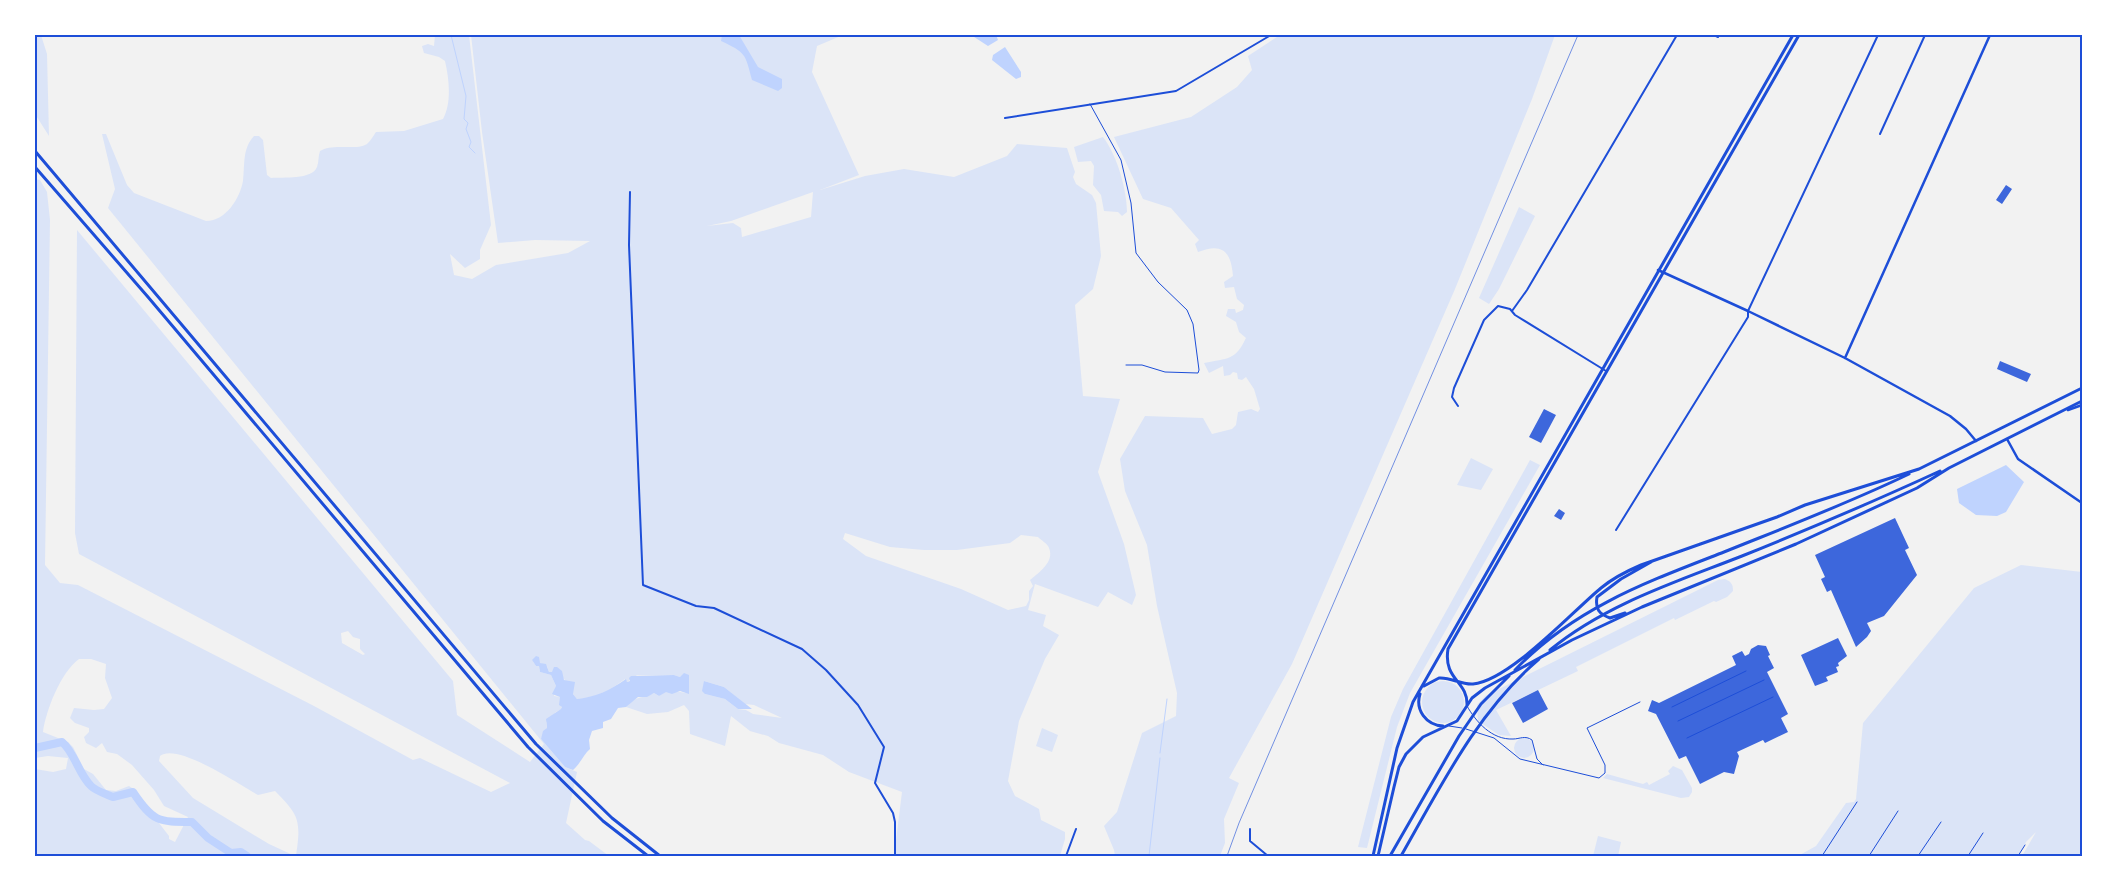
<svg xmlns="http://www.w3.org/2000/svg" width="2117" height="891" viewBox="0 0 2117 891" font-family="Inter,sans-serif">
  <rect width="100%" height="100%" fill="#f2f2f2"/>
  <path fill="#dbe4f7" fill-rule="evenodd" d="M35 35H41L47 54 49 136 35 114Z
    M435 35H469L491 225 480 250V259L465 268 450 254 454 275 472 279 496 265 568 253 590 241 535 240 498 243 482 132 471 35H843L817 46 812 72 859 175 820 190 865 176 904 169 954 177 1007 156 1017 144 1067 148 1075 172 1073 177 1076 184 1092 195 1096 203 1101 256 1093 289 1075 305 1083 396 1120 399 1098 472 1124 544 1136 595 1132 605 1108 592 1098 607 1035 584 1028 610 1046 615 1043 626 1059 635 1045 659 1019 721 1008 781 1015 796 1039 809 1041 820 1065 832V839L1060 856H894L902 792 849 772 823 755 779 743 768 736 750 731 731 716 725 746 690 734 689 711 684 705 668 712 647 714 626 707C634 696 644 698 654 693L659 696 663 692C670 692 678 691 686 693L683 676 680 677 674 675H637L627 682 625 679C610 690 596 698 577 699L573 694V688L562 677 549 672 547 666 540 663 538 661 532 660 536 666H539L540 672 551 675 556 686 554 696 560 697 562 709 556 712 546 722 547 728 541 739 565 767 577 772 566 823 585 840 589 841 609 856H296C301 821 300 816 275 791L258 795C240 785 177 742 160 756L159 761 193 798 269 844 295 856H35V769L53 772 66 769 68 758 48 756 35 758V179L40 180 47 192 50 220 45 565 60 583 78 585 314 706 413 760 420 758 491 792 510 783 79 554 75 533 77 230 453 681 457 715 530 762 544 744 108 208 115 189 102 134H106L127 185 134 193 206 221C226 221 240 198 243 181 245 165 242 149 254 136H259L263 140 267 175 271 178C283 177 312 180 317 167 319 162 318 156 320 151 334 142 359 152 368 143 371 140 374 135 376 132L404 131 443 119C452 103 449 78 445 61L439 57 424 53 422 46 428 44 434 46ZM813 192 811 217 742 237 741 228 733 223 707 226 731 221ZM845 533 890 547 924 550H957L1010 543 1021 535 1038 537C1041 540 1048 544 1049 548 1055 562 1038 573 1030 580L1033 586 1029 591V600L1026 606 1008 610 961 589 866 556 843 539ZM348 631 353 637 360 639V649L365 654 363 655 342 643 341 633ZM79 659H91L106 664 105 678 112 698 104 709 94 710 74 708 70 718 75 723 89 728V732L84 737 86 743 96 748 102 743 107 752 117 754 132 765 154 790 164 806 188 817 175 842 169 839V836L132 788 129 786 116 791 106 790 93 774 84 769 73 747 68 742 43 732C46 710 61 672 79 659ZM704 681 724 687 745 704 754 705 782 718 753 714 746 710 738 709 725 699 705 694Z
    M1280 35H1555L1532 99 1455 289 1292 664 1229 778 1239 783 1224 819 1225 843 1220 856H1115L1114 850 1104 826 1117 812 1142 733 1176 716 1177 693 1157 606 1147 545 1125 491 1120 459 1145 416 1203 418 1212 434 1232 429 1236 425 1238 412 1251 409 1258 412 1260 409 1254 389 1246 377 1242 380 1238 379 1237 373 1233 372 1230 375 1224 376 1223 366 1209 373 1204 363C1228 358 1235 361 1246 338L1239 332 1236 322 1226 316 1228 309H1235L1236 313 1243 310 1244 305 1237 299 1234 287 1225 288 1224 282 1233 276C1231 252 1223 242 1198 252L1195 244 1199 240 1171 208 1143 199 1114 137 1191 117 1237 87 1252 70 1248 56Z
    M1103 137C1117 155 1127 190 1127 212L1122 216 1118 212 1104 211 1101 195 1093 185 1094 166 1091 161 1078 162 1074 147Z
    M1519 207 1535 216 1499 289 1489 304 1479 298Z
    M1471 458 1493 469 1481 490 1457 485Z
    M1530 460 1540 465 1410 693 1397 727 1367 848 1358 847 1391 717 1403 689Z
    M2021 565 2082 572V856H2022L2036 832 2026 842 2019 856H1798L1816 846 1846 803 1854 802 1856 799 1863 723 1974 588Z
    M1725 579C1732 582 1733 585 1733 591L1727 597 1716 602 1714 601 1675 620 1674 618 1576 667 1578 671 1496 710 1511 736 1499 735 1478 721 1477 705 1485 696 1718 580Z
    M1422 702a21 21 0 1 1 42 0a21 21 0 1 1-42 0Z
    M1042 728 1058 735 1052 752 1036 746Z
    M1514 748a10 10 0 1 1 20 0a10 10 0 1 1-20 0Z
    M1673 766 1682 770 1692 788V792L1689 797 1681 798 1603 778 1607 774 1643 784 1647 782 1649 785 1670 774 1668 771Z
    M1598 836 1621 842 1618 856H1593Z"/>
  <path fill="#bfd3fe" d="M722 35H739L758 67 782 79V88L778 91 752 80C745 53 746 53 721 41Z
    M971 35H996L998 40 988 46Z
    M1005 47 1021 72V77L1016 79 992 60 993 55Z
    M2006 465 2024 482 2006 512 1997 516 1976 515 1959 503 1957 489Z
    M536 656 539 657 540 663 546 664 549 672H552L554 667H557L562 671 564 680 575 682 573 694 577 699C596 697 610 690 626 679L627 682 630 681 629 678 631 676 674 675 680 677 684 673 689 675V694L680 691 672 694 666 692 659 696 654 693 647 697H638L626 707 618 708 611 719 603 722V728L592 731 589 740 590 749C584 754 580 764 573 770L565 767 541 739 543 731 547 728 546 719 561 709 562 707 559 705 560 697 552 694 556 686 551 675 540 672 539 666H536L532 660Z
    M704 681 724 687 752 709H738L725 699 705 694 702 691Z"/>
  <g fill="none" stroke-linecap="round" stroke-linejoin="round">
    <path stroke="#bfd3fe" stroke-width="1" d="M451 35 466 96 464 119 468 123 466 129 471 142 469 147 475 153
      M1160 753 1167 699
      M1149 856 1160 758"/>
    <path stroke="#bfd3fe" stroke-width="8" d="M35 748 62 742C75 753 78 773 91 786 96 791 106 794 113 797L133 792C153 822 158 822 192 822L208 838 231 853 241 852 247 856"/>
  </g>
  <path fill="#3d67dc" d="M2006 185 2012 189 2002 204 1996 200Z
    M2000 361 2031 374 2027 382 1997 369Z
    M1544 409 1556 415 1541 443 1529 437Z
    M1559 509 1565 513 1561 520 1554 516Z
    M1895 518 1909 548 1905 550 1917 575 1884 616 1867 623 1871 631 1867 637 1856 647 1831 590 1827 592 1821 579 1825 577 1815 555Z
    M1838 638 1847 656 1838 663 1839 666 1836 667 1838 672 1826 677 1828 681 1815 686 1801 655Z
    M1758 645 1766 646 1770 655 1768 656 1774 668 1767 672 1788 714 1781 718 1788 732 1765 743 1763 740 1737 752 1739 756 1734 774 1724 772 1700 784 1686 756 1679 759 1656 714 1648 711 1652 700 1659 703 1736 665 1732 656 1742 651 1745 656 1749 654 1751 649Z
    M1538 690 1548 709 1523 723 1512 703Z"/>
  <g fill="none" stroke-linecap="round" stroke-linejoin="round">
    <path stroke="#1d4ed8" stroke-width="1" d="M1672 707 1746 671
      M1678 721 1764 680
      M1687 738 1773 697"/>
    <path stroke="#1d4ed8" stroke-width="1" d="M1090 104 1121 160 1131 203 1136 253 1158 282 1187 310 1193 324 1199 370 1198 373 1165 372 1142 365H1126
      M1467 706C1476 722 1492 740 1513 739 1520 739 1525 735 1532 740L1537 759 1543 765
      M1449 726 1462 728
      M1466 729 1494 738 1520 759 1599 778 1605 773V765L1587 728 1640 702
      M1822 856 1857 802
      M1869 856 1898 811
      M1918 856 1941 822
      M1968 856 1983 833
      M2018 856 2025 845"/>
    <path stroke="#1d4ed8" stroke-width="2" d="M1714 35 1718 37
      M1005 118 1176 91 1271 35
      M1880 134 1925 35
      M630 192 629 245 643 585 696 606 714 608 802 649 826 670 858 705 884 747 875 783 893 813 895 822V856
      M1512 311 1527 290 1677 35
      M1458 406 1452 397 1454 388 1484 320 1498 306 1510 309 1515 315 1606 371
      M1616 530 1748 317V311L1878 35
      M1250 829V841L1268 856
      M1066 856 1076 829"/>
    <path stroke="#1d4ed8" stroke-width="2.5" d="M1658 270 1748 311 1845 358 1950 416 1966 429 1976 441
      M1845 358 1990 35
      M2068 410 2082 405
      M2007 439 2018 459 2082 503"/>
    <path stroke="#1d4ed8" stroke-width="3" d="M35 151 536 744 612 818 660 856
      M35 167 148 297 528 747 603 821 648 856
      M1625 613 1610 618C1599 614 1595 609 1597 597L1621 579 1651 562
      M1550 650C1606 604 1676 582 1742 556 1809 529 1875 501 1940 471
      M1515 670C1574 608 1647 582 1724 552 1786 527 1849 503 1909 474
      M1424 686 1439 678C1451 677 1461 685 1473 684 1509 681 1572 612 1601 588 1613 578 1627 571 1641 565L1777 517 1805 505 1919 469 2082 388
      M1420 694C1415 710 1426 725 1443 726
      M1467 705C1468 681 1443 680 1448 649L1799 35
      M1373 856 1397 748 1413 702 1793 35
      M1378 856 1394 787 1399 767 1406 754 1423 737 1457 721 1472 698 1485 688 1572 640 1642 607 1796 544 1917 488 1949 468 2082 401
      M1390 856 1459 736 1481 704 1509 676
      M1401 856C1441 786 1477 712 1539 659"/>
    <path stroke="#7290e2" stroke-width="1" d="M1227 856 1239 823 1578 35"/>
  </g>
  <rect width="2117" height="891" fill="none" stroke="#ffffff" stroke-width="72"/>
  <rect x="36" y="36" width="2045" height="819" fill="none" stroke="#1d4ed8" stroke-width="2"/>
</svg>
